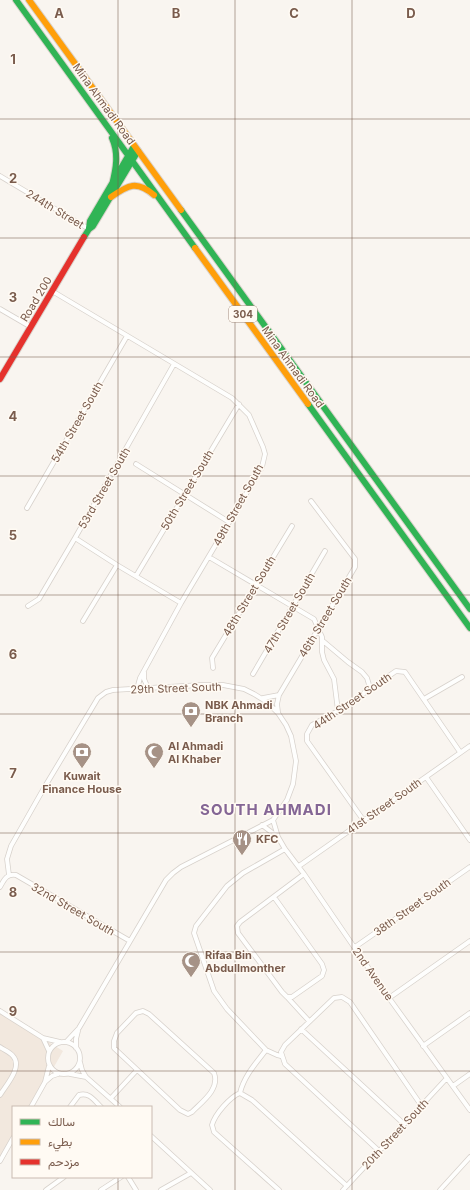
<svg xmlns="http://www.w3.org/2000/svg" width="470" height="1190" viewBox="0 0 470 1190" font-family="Inter,Vazirmatn,sans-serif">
  <rect width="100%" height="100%" fill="#f9f5f0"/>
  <path fill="#f2e8de" d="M0 1012 63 1051 31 1107H13V1137L0 1159Z"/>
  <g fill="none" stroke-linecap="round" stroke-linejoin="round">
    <g stroke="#d7d1cb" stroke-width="5.5">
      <path id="street" d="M0 176 89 229
        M52 291 232 398 249 415 263 447 265 454 262 467 181 603 140 678 137 689
        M0 309 31 327
        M136 464 229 522
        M27 508 127 336
        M75 538 117 565 181 603
        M209 557 314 619 322 637V652L324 660 334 679 338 711
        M136 576 239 404
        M28 606 39 599 75 538 174 364
        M83 621 117 565
        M323 641 348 662 362 672 367 678 370 688
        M213 668 212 658 292 526
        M144 672V679L148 688
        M253 674 325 551
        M263 698 279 695
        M424 699 462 677
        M278 712 277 704 279 695 355 567V559L311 501
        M426 777 470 840
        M273 820 278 837 285 849 304 874 389 998 470 1110
        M364 821 307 741V734L312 725 338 711 396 671 405 672 460 752
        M262 825 278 837
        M299 866 470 746
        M9 875 7 859 11 846 44 788 98 698 106 692 113 690 201 685H223L244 689 254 694 267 702 278 713 286 725 291 736 296 761 293 784 287 800 273 820 181 867 173 873 166 880 79 1028 66 1042
        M0 887C4 880 7 873 16 875L130 941
        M274 897 322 964 324 970 322 976 292 997H287L282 992 238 933 237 926 240 922 304 874
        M355 947 470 867
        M287 997 309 1021
        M389 998 470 941
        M0 1011 43 1038 60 1042
        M143 1011 149 1014 214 1073C220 1089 203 1101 192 1112L188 1114 180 1110 114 1048V1041L117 1033 136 1013Z
        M301 1029 404 1124
        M43 1038 49 1051
        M48 1058a16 16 0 1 1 32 0a16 16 0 1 1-32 0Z
        M423 1046 470 1013
        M0 1047C4 1050 10 1052 13 1056 23 1067 6 1085 0 1095
        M76 1048V1039L78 1031
        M281 1056 277 1055 266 1050 227 1009 214 991 194 933 196 926 227 886 243 873 285 849
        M80 1062 82 1070 86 1077 120 1107
        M70 1074 86 1077
        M45 1082 52 1076 58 1074
        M453 1086 470 1074
        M240 1093C244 1076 256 1063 266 1050
        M111 1098 137 1070
        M31 1107 45 1082 49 1066
        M70 1107 79 1095C89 1092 94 1100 101 1107
        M151 1136 210 1190
        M379 1151 285 1064 281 1052 285 1045 334 998 342 997 350 1002 421 1105
        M0 1161 13 1138
        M128 1177 136 1190
        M46 1190 64 1177
        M101 1190 121 1177
        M161 1190 191 1173
        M279 1190 214 1132 212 1125C215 1114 230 1097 240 1093L252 1100 347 1186
        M343 1190 447 1078
        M440 1190 470 1157"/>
    </g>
    <g stroke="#d9d2cb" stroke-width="8">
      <path id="fast" d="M16 0 195 248
        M112 138C119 154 116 169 112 185
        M181 210 470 609
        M89 228 90 221 134 146
        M84 237 89 229 93 226 138 151
        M308 404 470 628"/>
    </g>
    <g stroke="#d9d2cb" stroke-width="8">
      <path id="slow" d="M29 0 181 210
        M111 197C128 185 137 180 154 195
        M195 248 308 404"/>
    </g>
    <g stroke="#d9d2cb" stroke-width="8">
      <path id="jam" d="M0 379 84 237"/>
    </g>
    <use href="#street" stroke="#fefefd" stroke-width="4"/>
    <use href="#fast" stroke="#30b455" stroke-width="6"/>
    <use href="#slow" stroke="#ff9f0a" stroke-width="6"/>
    <use href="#jam" stroke="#e5322d" stroke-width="6"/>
  </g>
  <path fill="none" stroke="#7a5c4d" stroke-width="1" stroke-opacity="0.55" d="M118 0V1107M235 0V1190M352 0V1190M0 119H470M0 238H470M0 357H470M0 476H470M0 595H470M0 714H470M0 833H470M0 952H470M0 1071H470M118 1177V1190"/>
  <defs>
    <g id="bank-pin" transform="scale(1)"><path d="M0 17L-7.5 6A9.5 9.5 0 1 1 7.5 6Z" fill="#a69286" stroke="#fffaf3"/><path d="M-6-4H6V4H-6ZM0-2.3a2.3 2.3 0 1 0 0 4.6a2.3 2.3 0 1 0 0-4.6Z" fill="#fff"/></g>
    <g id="mosque-pin" transform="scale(1)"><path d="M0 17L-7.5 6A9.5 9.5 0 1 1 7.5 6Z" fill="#a69286" stroke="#fffaf3"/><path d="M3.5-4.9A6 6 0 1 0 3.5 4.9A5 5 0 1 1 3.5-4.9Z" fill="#fff"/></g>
    <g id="restaurant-pin" transform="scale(1)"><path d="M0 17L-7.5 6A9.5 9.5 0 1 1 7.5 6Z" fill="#a69286" stroke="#fffaf3"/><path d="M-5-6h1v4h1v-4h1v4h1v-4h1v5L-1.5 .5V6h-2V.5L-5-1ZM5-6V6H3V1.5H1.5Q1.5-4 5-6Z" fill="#fff"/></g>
  </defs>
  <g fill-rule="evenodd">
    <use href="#bank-pin" x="191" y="711"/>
    <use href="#bank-pin" x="82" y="752"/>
    <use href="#mosque-pin" x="154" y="752"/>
    <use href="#restaurant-pin" x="242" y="839"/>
    <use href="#mosque-pin" x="191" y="961"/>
  </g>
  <g text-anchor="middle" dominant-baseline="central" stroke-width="3" stroke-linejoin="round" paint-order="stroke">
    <rect fill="#fffaf3" stroke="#a28b7f" stroke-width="1" x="229" y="306" width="28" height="16" rx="3"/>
    <g font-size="10" font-weight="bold" fill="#7a5c4d">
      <text x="243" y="314">304</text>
    </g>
    <g font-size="11" fill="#7a5c4d" stroke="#fffaf3">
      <text transform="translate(104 104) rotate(54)">Mina Ahmadi Road</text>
      <text transform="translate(55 209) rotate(31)">244th Street</text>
      <text transform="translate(36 299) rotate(-59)">Road 200</text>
      <text transform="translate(293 367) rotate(54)">Mina Ahmadi Road</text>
      <text transform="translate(77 422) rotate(-60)">54th Street South</text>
      <text transform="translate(104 488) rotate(-60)">53rd Street South</text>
      <text transform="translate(187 490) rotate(-59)">50th Street South</text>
      <text transform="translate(238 505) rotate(-61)">49th Street South</text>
      <text transform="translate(249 596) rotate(-59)">48th Street South</text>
      <text transform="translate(289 613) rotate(-60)">47th Street South</text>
      <text transform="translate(325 617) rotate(-59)">46th Street South</text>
      <text transform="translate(176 688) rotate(-2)">29th Street South</text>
      <text transform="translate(352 701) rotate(-34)">44th Street South</text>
      <text transform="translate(384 806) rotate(-35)">41st Street South</text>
      <text transform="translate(412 907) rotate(-35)">38th Street South</text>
      <text transform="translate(73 909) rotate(30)">32nd Street South</text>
      <text transform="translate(373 974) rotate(55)">2nd Avenue</text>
      <text transform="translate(395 1134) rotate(-47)">20th Street South</text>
    </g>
    <g font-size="11" font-weight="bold" fill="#7a5c4d" stroke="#fffaf3" text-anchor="start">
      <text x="205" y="705">NBK Ahmadi<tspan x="205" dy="13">Branch</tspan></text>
      <text x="168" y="746">Al Ahmadi<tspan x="168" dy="13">Al Khaber</tspan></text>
      <text x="82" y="776" text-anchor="middle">Kuwait<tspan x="82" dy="13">Finance House</tspan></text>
      <text x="256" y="839">KFC</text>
      <text x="205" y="955">Rifaa Bin<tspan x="205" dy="13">Abdullmonther</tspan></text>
    </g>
    <g font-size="15" font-weight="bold" letter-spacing="1" fill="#846695" stroke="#fffaf3">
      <text x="266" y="809">SOUTH AHMADI</text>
    </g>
  </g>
  <g font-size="13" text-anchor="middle" font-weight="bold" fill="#7a5c4d" stroke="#fffaf3" stroke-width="3" stroke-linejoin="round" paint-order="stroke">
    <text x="59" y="18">A</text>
    <text x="176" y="18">B</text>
    <text x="294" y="18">C</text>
    <text x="411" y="18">D</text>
    <text x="13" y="64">1</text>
    <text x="13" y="183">2</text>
    <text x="13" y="302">3</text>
    <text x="13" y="421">4</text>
    <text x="13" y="540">5</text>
    <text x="13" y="659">6</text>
    <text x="13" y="778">7</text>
    <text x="13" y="897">8</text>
    <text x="13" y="1016">9</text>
  </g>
  <rect x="12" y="1106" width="140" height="72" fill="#fffaf3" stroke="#cabbb1"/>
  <rect x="20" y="1119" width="20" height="6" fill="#30b455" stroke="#cabbb1"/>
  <text x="48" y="1126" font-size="12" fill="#7a5c4d">سالك</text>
  <rect x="20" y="1139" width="20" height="6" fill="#ff9f0a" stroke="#cabbb1"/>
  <text x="48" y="1146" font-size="12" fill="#7a5c4d">بطيء</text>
  <rect x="20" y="1159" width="20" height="6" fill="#e5322d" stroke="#cabbb1"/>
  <text x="48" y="1166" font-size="12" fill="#7a5c4d">مزدحم</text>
</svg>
